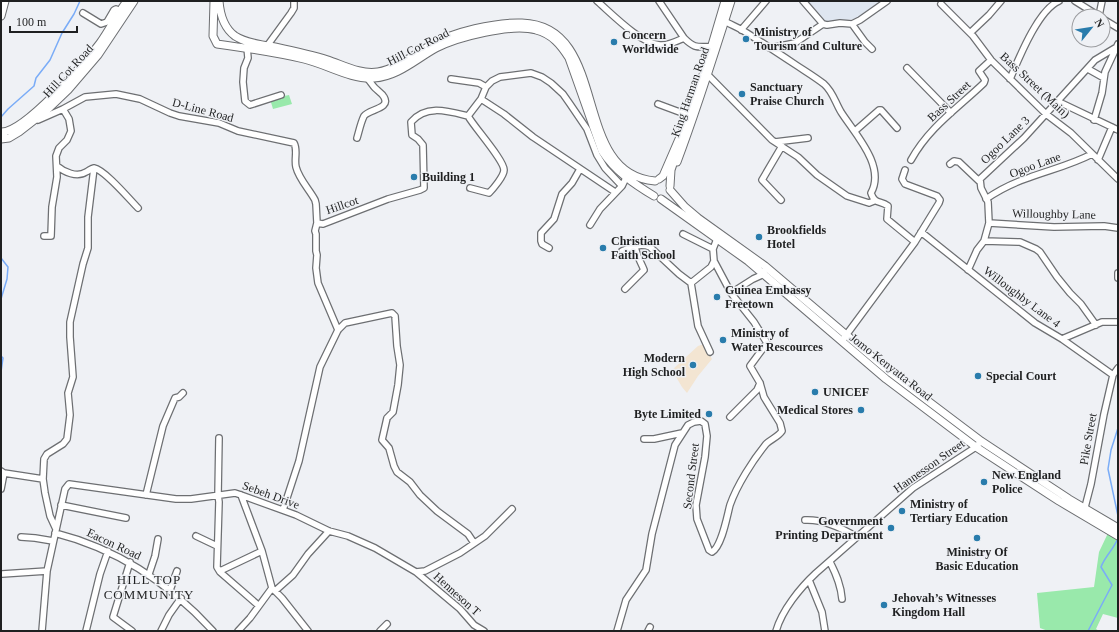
<svg xmlns="http://www.w3.org/2000/svg" width="1119" height="632" viewBox="0 0 1119 632" font-family="Georgia,serif">
  <rect width="100%" height="100%" fill="#eff1f5"/>
  <path fill="#dfe6f0" d="M807 1H884L861 18 825 23Z"/>
  <path fill="#f3e5d2" d="M704 344 712 359 698 376 687 393 682 387 672 370 698 346Z"/>
  <path fill="#99e9ab" d="M289 95 292 104 273 109 270 99Z
    M1109 531 1118 537V618L1103 614 1096 629 1099 631H1048L1040 628 1037 593 1094 587 1099 552Z"/>
  <g fill="none" stroke-linecap="round" stroke-linejoin="round">
    <path stroke="#7aacf7" stroke-width="1.5" d="M1 117 8 109 34 86 36 78 50 60 62 33 74 14 80 1
      M1 258 8 267 7 279 1 299
      M1 356 3 358 1 372
      M1118 428 1111 450 1108 469 1118 516
      M1088 631 1112 585 1101 567C1105 556 1114 549 1118 538"/>
    <g stroke="#6d6f72" stroke-width="8">
      <path id="minor" d="M597 1C612 14 641 44 660 45 668 46 677 41 684 38
        M659 1 684 38C696 50 698 46 714 47
        M803 1 823 24 827 25 840 23 852 24 860 20 887 1
        M1075 1 1099 16
        M941 4 973 36 991 60 1046 114 1071 133 1118 179
        M83 13 101 24 107 22 114 10 116 9 120 11
        M1099 16 1102 1
        M1103 19 1118 28
        M723 20C729 24 735 26 742 30 760 41 778 53 796 65 805 71 815 77 824 84 833 92 835 102 841 112 855 134 886 166 871 193 875 205 880 200 888 206L887 219 915 242
        M852 24 865 42 872 49
        M741 30 766 1
        M970 33 989 15 1001 1
        M267 46 291 13 294 8V1
        M247 47 248 58 244 68 243 82 245 101 250 105 281 95
        M770 48 795 43 823 24
        M907 68 951 113
        M1088 69 1104 78
        M706 73 772 140 775 142 808 138
        M451 79 479 83 486 87
        M1010 79C1019 58 1038 10 1059 1
        M481 99 504 114 533 137 615 192
        M1057 101 1118 130
        M658 104 693 117
        M63 109 85 97 116 94 140 99 170 113 179 116 219 123 238 131 294 143C298 150 294 159 296 167 299 179 309 189 315 200L316 204 317 223 323 224 388 199 420 190 424 188 423 145 418 139 412 135 411 122C426 104 448 111 468 116
        M468 116 481 99 486 87 492 81 500 77 531 73 542 77 551 83 563 94 570 104 587 129 597 155 605 168 622 186
        M468 116C474 127 504 160 504 170 504 176 493 189 489 193L470 188
        M38 120 63 109 69 119 71 131 67 140 59 148 56 156 57 177 52 207 51 236H44
        M1094 120 1102 93 1105 72 1118 44
        M855 131 879 110H881L897 128
        M357 138C359 131 361 122 364 116 369 109 391 109 384 97 382 93 378 91 375 88 372 85 370 81 367 78
        M775 142 798 157 817 175 847 196 869 203 874 201
        M911 160C929 127 958 108 984 83L985 80 979 71 991 60
        M1098 160 1112 127
        M950 164 954 161 959 162 979 181
        M57 166C64 172 77 178 86 172 89 171 91 168 94 168 105 170 130 200 138 208
        M986 199C999 190 1013 183 1028 178 1049 170 1071 165 1092 154
        M781 200 762 180 782 146
        M317 223 315 231 316 234V251L317 255 316 268 318 283 338 330
        M989 223 1054 227 1104 226 1118 228
        M590 225 600 209 622 186 626 178
        M921 232 1035 323 1062 339 1113 375
        M683 234 713 249
        M984 241 1020 242 1036 249 1040 252 1057 277 1070 293 1081 304 1096 325
        M549 248 542 244 541 241V233L554 219 562 194 572 183 580 169
        M622 251C632 247 640 243 650 247L679 274 691 283
        M968 270 977 250 984 241 989 223 988 202 981 188 980 179 1024 138 1095 60 1115 48
        M1118 273V278
        M625 289 644 270C641 262 636 255 635 246
        M731 293 753 279 764 274V271
        M844 338 915 242 939 203 940 200 937 196 905 184 902 179 905 170
        M1062 339 1102 322H1118
        M710 352 698 326 691 283 711 267 714 261 713 249 717 239
        M730 417 757 390 760 383
        M219 438 218 495 219 502 217 567 220 572 258 605
        M644 439H654L682 433
        M1 471 4 473 43 479
        M1 489 4 473
        M146 495 163 426 175 398 179 397 183 393
        M61 505 126 518
        M283 510 299 461 320 367 338 330 345 323 392 313 395 316 397 346 400 365 398 385 393 412 387 418 382 440 389 448 394 466 397 472 410 482 420 495 437 511 468 534 474 543
        M1084 511 1091 484 1104 414 1113 375 1118 368
        M805 520C823 519 842 528 857 537
        M56 529 50 516 45 493 43 479 44 459 47 454 63 444 67 439 70 415 68 393 73 377 70 337V322L83 264 88 248V217L94 168
        M55 533C118 549 170 584 213 631
        M196 536 217 546
        M21 537 35 538 53 541
        M130 562 113 617 132 631
        M830 562C836 574 841 585 842 599
        M220 571 262 551
        M416 572 460 609 474 625 484 631
        M2 574 47 571
        M149 574 155 556 158 539
        M809 580 822 612 825 631
        M273 589 282 598 308 631
        M170 590 177 571
        M275 591 293 575 308 554 329 531
        M42 631 47 571 65 489 69 484 176 499H191L235 493 241 495 296 515 329 531 348 536 375 548 416 572 425 571 460 553 485 536 512 509
        M86 631 100 574 108 551
        M161 631 169 615 181 598
        M238 631 250 618 272 588 262 551 241 495
        M380 631 387 624
        M617 631 626 600 646 570 652 534 675 445 688 425 694 422 701 421 705 424 707 436 705 457 696 505 697 519 709 550 712 552C722 546 727 516 730 505 737 485 753 460 766 444 771 439 778 437 782 431L780 423 764 397 760 383 750 366 767 343 754 322 731 293 714 261
        M648 631 650 627
        M776 631C782 610 800 588 816 573L913 488 976 447 981 441"/>
    </g>
    <g stroke="#6d6f72" stroke-width="9">
      <path id="major" d="M214 1 213 36 217 44C246 48 275 52 304 59 326 64 351 80 374 78 397 77 416 59 436 48 457 37 512 23 536 30 552 34 561 45 569 58L602 151C615 171 634 184 654 196
        M219 1C220 14 224 28 235 36 246 43 262 45 275 47 293 51 311 55 328 60 343 65 361 75 378 72 397 69 414 54 431 45 453 32 496 22 522 23 612 26 569 174 655 181
        M1 16 5 1
        M1 132C24 133 86 62 100 43 110 29 117 14 127 1
        M1 139 9 138 19 132 46 111 68 90 98 55 134 1
        M659 179 663 176 689 116 704 72 725 1
        M670 186 671 170 674 161 677 162C697 109 714 55 731 1
        M670 190 685 207 698 218 765 266 891 373 981 441 1069 499 1118 528
        M661 199 748 261 886 379 976 447 1059 501 1118 536"/>
    </g>
    <use href="#minor" stroke="#fff" stroke-width="5.5"/>
    <use href="#major" stroke="#fff" stroke-width="7"/>
  </g>
  <g fill="#297cac" stroke="#eff1f5" stroke-width="1.5">
    <circle cx="746" cy="39" r="4"/>
    <circle cx="614" cy="42" r="4"/>
    <circle cx="742" cy="94" r="4"/>
    <circle cx="414" cy="177" r="4"/>
    <circle cx="759" cy="237" r="4"/>
    <circle cx="603" cy="248" r="4"/>
    <circle cx="717" cy="297" r="4"/>
    <circle cx="723" cy="340" r="4"/>
    <circle cx="693" cy="365" r="4"/>
    <circle cx="978" cy="376" r="4"/>
    <circle cx="815" cy="392" r="4"/>
    <circle cx="861" cy="410" r="4"/>
    <circle cx="709" cy="414" r="4"/>
    <circle cx="984" cy="482" r="4"/>
    <circle cx="902" cy="511" r="4"/>
    <circle cx="891" cy="528" r="4"/>
    <circle cx="977" cy="538" r="4"/>
    <circle cx="884" cy="605" r="4"/>
  </g>
  <g text-anchor="middle" dominant-baseline="central" stroke-width="3" stroke-linejoin="round" paint-order="stroke">
    <g font-size="12" font-weight="bold" fill="#1f2021" stroke="#eff1f5" text-anchor="start">
      <text x="754" y="32">Ministry of<tspan x="754" dy="14">Tourism and Culture</tspan></text>
      <text x="622" y="35">Concern<tspan x="622" dy="14">Worldwide</tspan></text>
      <text x="750" y="87">Sanctuary<tspan x="750" dy="14">Praise Church</tspan></text>
      <text x="422" y="177">Building 1</text>
      <text x="767" y="230">Brookfields<tspan x="767" dy="14">Hotel</tspan></text>
      <text x="611" y="241">Christian<tspan x="611" dy="14">Faith School</tspan></text>
      <text x="725" y="290">Guinea Embassy<tspan x="725" dy="14">Freetown</tspan></text>
      <text x="731" y="333">Ministry of<tspan x="731" dy="14">Water Rescources</tspan></text>
      <text x="685" y="358" text-anchor="end">Modern<tspan x="685" dy="14">High School</tspan></text>
      <text x="986" y="376">Special Court</text>
      <text x="823" y="392">UNICEF</text>
      <text x="853" y="410" text-anchor="end">Medical Stores</text>
      <text x="701" y="414" text-anchor="end">Byte Limited</text>
      <text x="992" y="475">New England<tspan x="992" dy="14">Police</tspan></text>
      <text x="910" y="504">Ministry of<tspan x="910" dy="14">Tertiary Education</tspan></text>
      <text x="883" y="521" text-anchor="end">Government<tspan x="883" dy="14">Printing Department</tspan></text>
      <text x="977" y="552" text-anchor="middle">Ministry Of<tspan x="977" dy="14">Basic Education</tspan></text>
      <text x="892" y="598">Jehovah’s Witnesses<tspan x="892" dy="14">Kingdom Hall</tspan></text>
    </g>
    <g font-size="12" fill="#1f2021" stroke="#eff1f5">
      <text transform="translate(418 47) rotate(-27)">Hill Cot Road</text>
      <text transform="translate(68 71) rotate(-47)">Hill Cot Road</text>
      <text transform="translate(1035 85) rotate(43)">Bass Street (Main)</text>
      <text transform="translate(690 92) rotate(-71)">King Harman Road</text>
      <text transform="translate(949 101) rotate(-43)">Bass Street</text>
      <text transform="translate(203 110) rotate(15)">D-Line Road</text>
      <text transform="translate(1005 140) rotate(-44)">Ogoo Lane 3</text>
      <text transform="translate(1035 165) rotate(-20)">Ogoo Lane</text>
      <text transform="translate(342 205) rotate(-19)">Hillcot</text>
      <text transform="translate(1054 214) rotate(1)">Willoughby Lane</text>
      <text transform="translate(1022 297) rotate(37)">Willoughby Lane 4</text>
      <text transform="translate(891 367) rotate(38)">Jomo Kenyatta Road</text>
      <text transform="translate(1088 439) rotate(-80)">Pike Street</text>
      <text transform="translate(929 466) rotate(-35)">Hannesson Street</text>
      <text transform="translate(691 476) rotate(-83)">Second Street</text>
      <text transform="translate(271 495) rotate(20)">Sebeh Drive</text>
      <text transform="translate(114 544) rotate(25)">Eacon Road</text>
      <text transform="translate(457 594) rotate(42)">Henneson T</text>
    </g>
    <g font-size="13" letter-spacing="1" fill="#1f2021" stroke="#eff1f5">
      <text x="149" y="579">HILL TOP<tspan x="149" dy="15">COMMUNITY</tspan></text>
    </g>
  </g>
  <rect width="1119" height="632" fill="none" stroke="#1f2021" stroke-width="4"/>
  <g transform="translate(1091 28) rotate(60)"><circle r="19" fill="#eff1f5" stroke="#9c9da0"/>
  <path d="M0-3L7 15L0 10L-7 15Z" fill="#297cac"/>
  <text y="-6" font-size="11" font-weight="bold" text-anchor="middle" fill="#1f2021">N</text>
  </g>
  <path d="M10 26v6h67v-6" fill="none" stroke="#1f2021" stroke-width="2"/>
  <text x="16" y="26" font-size="12" fill="#1f2021" stroke="#eff1f5" stroke-width="3" paint-order="stroke">100 m</text>
</svg>
